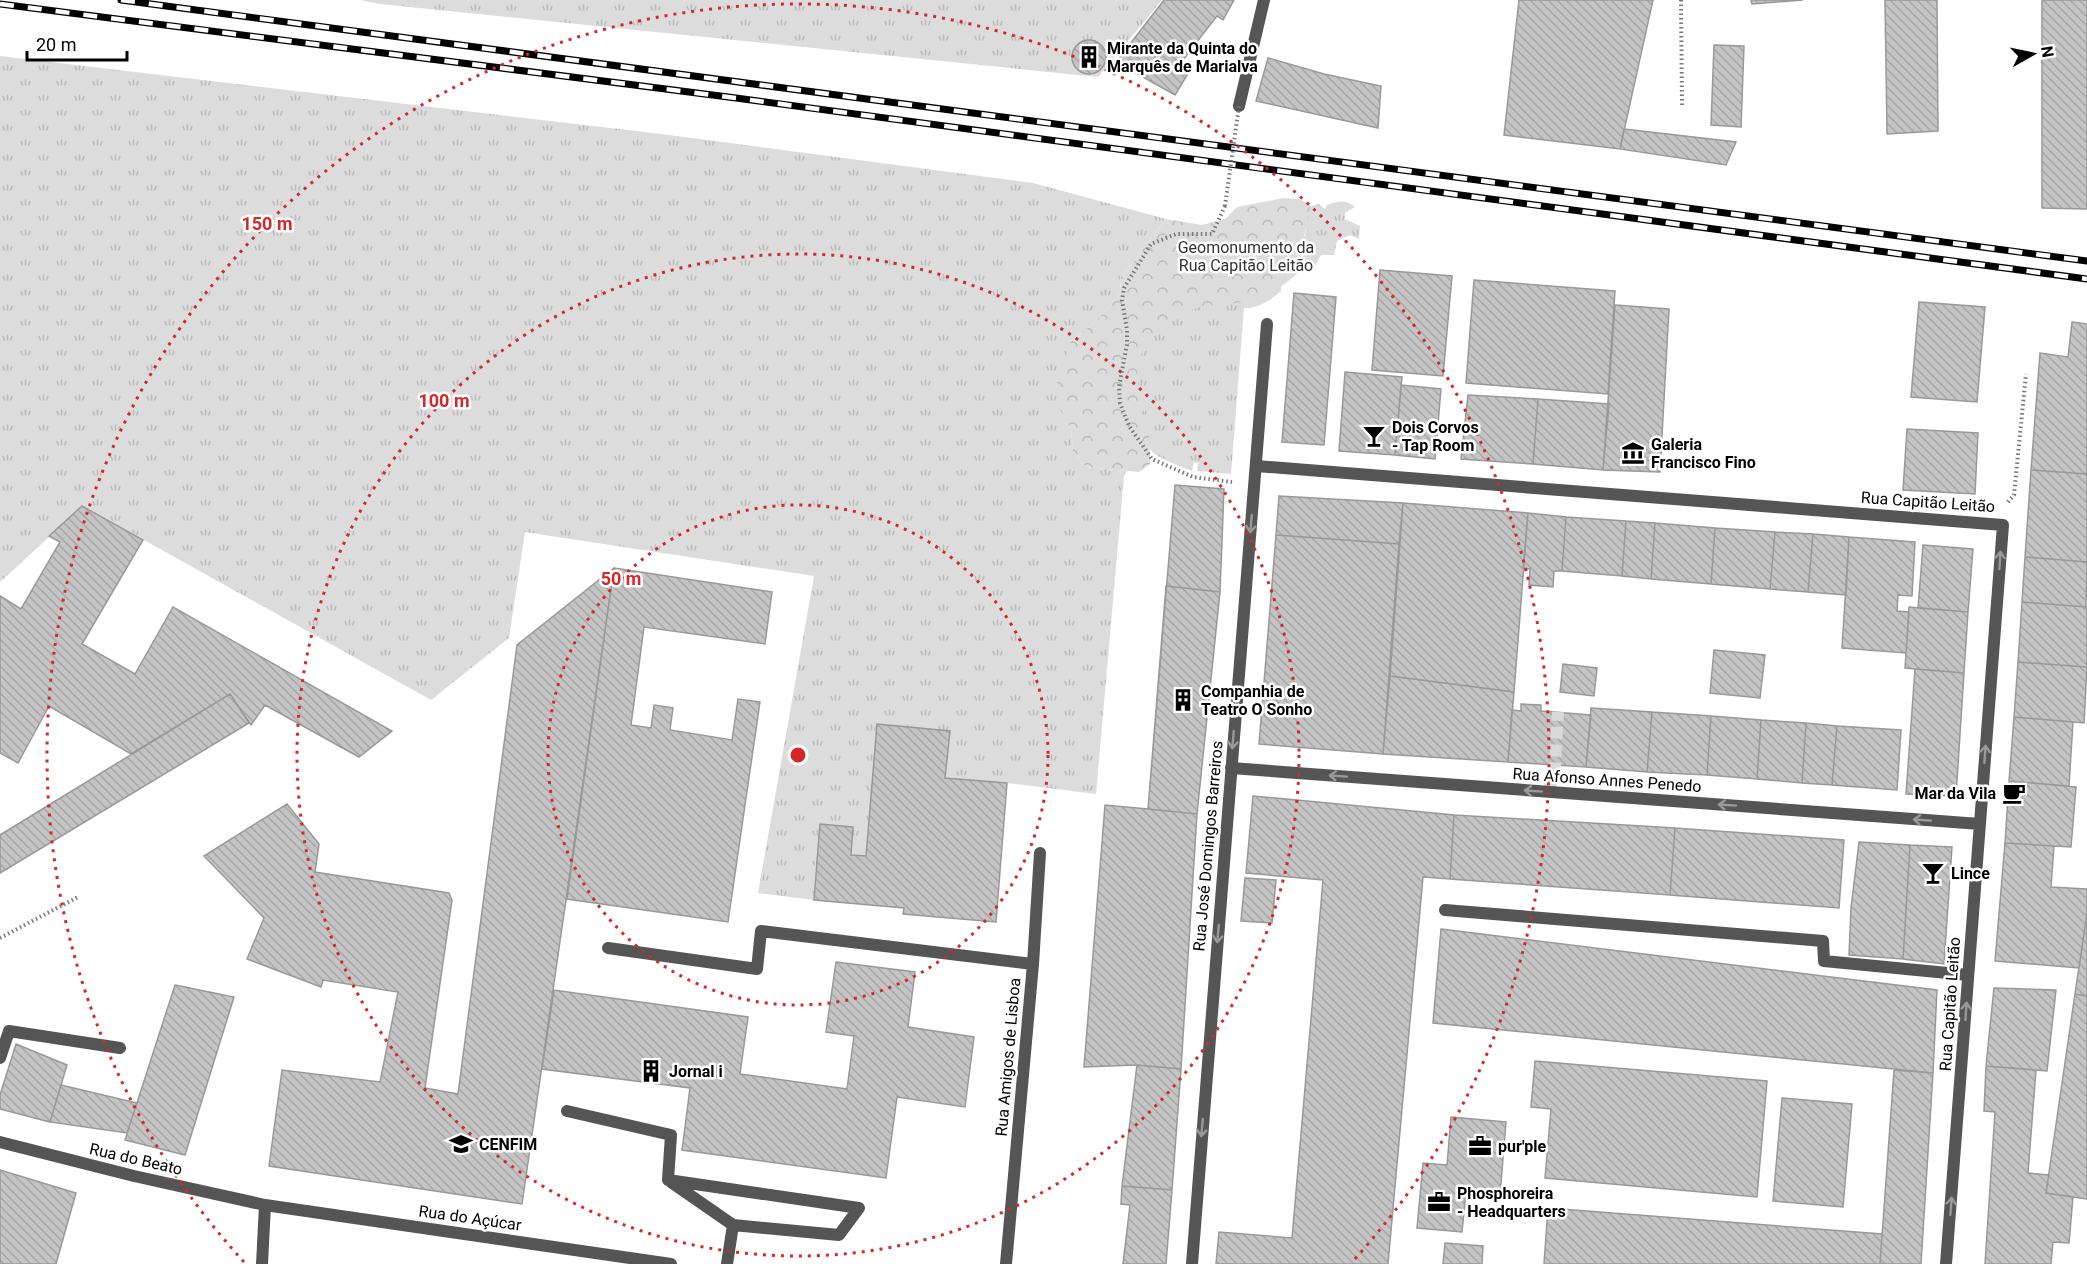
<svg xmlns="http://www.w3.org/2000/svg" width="2087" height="1264" viewBox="0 0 2087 1264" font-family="Roboto,sans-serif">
  <defs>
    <pattern id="grass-tufts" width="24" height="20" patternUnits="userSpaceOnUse" patternTransform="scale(1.5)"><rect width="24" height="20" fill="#dcdcdc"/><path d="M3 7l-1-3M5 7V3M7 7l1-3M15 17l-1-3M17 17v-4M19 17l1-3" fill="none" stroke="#bbb"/></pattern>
    <pattern id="park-crowns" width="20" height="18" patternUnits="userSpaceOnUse" patternTransform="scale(1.5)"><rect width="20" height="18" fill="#dcdcdc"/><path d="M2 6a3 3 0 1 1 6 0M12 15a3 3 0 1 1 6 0" fill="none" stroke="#bbb"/></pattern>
    <pattern id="building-back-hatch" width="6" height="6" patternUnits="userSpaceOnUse" patternTransform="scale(1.5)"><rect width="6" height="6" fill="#c4c4c4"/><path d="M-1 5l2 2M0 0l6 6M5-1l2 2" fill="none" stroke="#a7a7a7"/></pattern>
  </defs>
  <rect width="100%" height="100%" fill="#fff"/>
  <path fill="url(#grass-tufts)" d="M360 0H1162L1098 77 380 4Z
    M0 56 661 134 1033 183 1166 219 1120 279 1121 293 1093 324 1071 341 1060 410 1071 429 1073 451 1086 467 1127 471 1124 476 1096 794 1007 783 945 778 949 731 877 725 866 856 851 855 853 827 820 825 814 900 758 893 814 576 525 532 509 638 431 700 83 506 0 582Z
    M1284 198 1290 202 1292 206 1289 214 1283 218 1278 234 1270 246 1261 252 1265 256 1262 262 1245 273H1233L1225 276 1219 280 1199 286 1193 292 1184 296 1174 295 1164 290 1158 292C1155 301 1146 306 1142 315 1138 322 1139 329 1137 337 1134 355 1120 390 1130 406L1134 407 1139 401 1138 391 1131 382C1136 367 1136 333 1149 325L1156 301 1161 300 1162 303C1171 304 1182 305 1191 302L1194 295 1201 289 1208 286 1216 288 1232 283 1258 284 1280 266 1288 253V248L1297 246 1305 235 1306 227 1302 229 1298 226 1296 218 1298 210 1319 204 1325 209 1327 205C1339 201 1345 199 1355 207L1345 213V219L1360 226 1359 239 1350 235 1337 241 1334 255H1321L1314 267 1298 273 1281 287V291C1271 300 1258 309 1244 308L1231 474 1197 471 1198 463 1194 462 1192 471C1180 466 1168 462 1158 456 1143 447 1123 405 1123 388 1123 373 1131 358 1131 342 1132 327 1124 307 1129 292 1133 280 1144 274 1150 263L1156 262 1157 257 1164 255 1180 258 1184 245 1195 240 1218 237 1234 260 1241 256 1246 246 1241 234 1246 232 1254 234 1265 230V225L1273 219C1272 208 1274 204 1284 198Z"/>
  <path fill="url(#park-crowns)" d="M1284 198 1299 199 1310 205C1306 233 1296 279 1270 295 1264 298 1255 299 1248 301 1234 304 1221 304 1207 306 1178 310 1149 331 1139 360 1133 381 1144 407 1148 428 1150 440 1150 451 1150 464L1139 472 1086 467 1073 451 1071 429 1060 410 1055 389 1071 341 1093 324 1121 293 1120 279 1166 219 1202 225 1225 219 1237 207Z"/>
  <path fill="url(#building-back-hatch)" stroke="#999" stroke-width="1.5" d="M1164 0H1234L1223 20 1217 16 1179 65 1189 72 1175 95 1116 62Z
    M1519 0H1653L1620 149 1504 135Z
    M1751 0H1803L1752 4Z
    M1885 0H1937L1938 131 1887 134Z
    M2042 0H2087V209L2042 208Z
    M1072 57a17 17 0 1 1 34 0a17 17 0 1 1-34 0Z
    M1714 45 1744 46 1741 127 1711 125Z
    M1268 58 1324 74 1381 86 1378 128 1256 101Z
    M1624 129 1736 142 1726 165 1620 149Z
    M1380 270 1452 276 1443 376 1372 370Z
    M1474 280 1615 291 1608 394 1466 383Z
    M1294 293 1336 297 1324 445 1282 442Z
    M1919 302 1985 307 1977 402 1911 397Z
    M1615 305 1669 309 1660 472 1603 470Z
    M2072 322 2087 324V474L2031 470 2040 353 2068 357Z
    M1345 372 1402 377 1395 455 1339 451Z
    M1401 385 1441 389 1435 459 1395 455Z
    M1468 395 1538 399 1533 464 1461 459Z
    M1538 399 1609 404 1603 470 1533 464Z
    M1907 429 1978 433 1975 494 1903 490Z
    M2031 470 2087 474V562L2025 557Z
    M1175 485 1224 489 1220 592 1197 814 1181 1069 1137 1065 1084 1067 1105 805 1148 809Z
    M1279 496 1403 503 1399 544 1276 535Z
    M1403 503 1528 513 1514 692 1390 676Z
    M82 506 143 540 82 644 135 674 173 607 392 731 359 757 265 705 251 725 230 694 131 754 49 706 18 763 0 753V596L21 609 60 542 49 536Z
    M1528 513 1566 517 1562 571H1554L1553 587 1529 585 1530 569 1523 568Z
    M1566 517 1626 521 1622 576 1562 571Z
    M1626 521 1655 523 1651 579 1622 576Z
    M1655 523 1715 528 1711 584 1651 579Z
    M1715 528 1775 532 1770 589 1711 584Z
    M1775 532 1813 534 1808 592 1770 589Z
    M1813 534 1849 537 1846 595 1808 592Z
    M1276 535 1399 544 1383 754 1259 744Z
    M1849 537 1915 542 1912 596 1898 595 1897 611 1909 612 1906 653 1842 648Z
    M1923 545 1973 549 1968 612 1918 608Z
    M2025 557 2087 562 2086 607 2022 602Z
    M614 568 522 1204 269 1166 282 1070 380 1082 398 992 323 980 321 987 247 959 264 918 204 856 287 804 319 844 315 872 449 893 452 900 425 1088 458 1094 517 645Z
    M614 568 772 592 765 644 644 627 631 725 651 728 654 705 673 708 670 730 732 740 738 699 760 702 728 922 567 899Z
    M1166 586 1220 592 1197 814 1148 809Z
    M2022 602 2087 607V667L2018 662Z
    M1909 607 1968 612 1964 673 1905 668Z
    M1714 650 1765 655 1760 698 1710 693Z
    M2018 662 2087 667 2084 723 2014 717Z
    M1563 664 1597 668 1594 696 1560 692Z
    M1915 669 1964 673 1956 796 1906 794Z
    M1390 676 1514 692 1508 762 1383 754Z
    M230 694 249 723 0 873V835Z
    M1521 704 1541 705V711L1591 715 1586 767 1508 762 1512 710 1521 711Z
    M1591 708 1652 712 1647 772 1586 767Z
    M1652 712 1711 716 1707 775 1647 772Z
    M1711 716 1761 720 1757 779 1707 775Z
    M2014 717 2073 722 2069 786 2009 781Z
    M1761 720 1806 723 1802 783 1757 779Z
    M1806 723 1837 726 1832 785 1802 783Z
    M877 724 950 731 945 778 1007 783 996 922 903 914 904 908 814 900 820 824 853 827 851 855 866 856Z
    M1837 726 1901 730 1897 790 1832 785Z
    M2009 781 2076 787 2071 847 2005 843Z
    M1253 796 1454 815 1450 879 1423 877 1388 1264H1216L1219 1232 1292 1238 1323 880 1246 873Z
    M1454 815 1675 828 1670 895 1450 879Z
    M1675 828 1844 840 1839 908 1670 895Z
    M1859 842 1910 845 1903 959 1849 955 1851 908Z
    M2005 843 2054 846 2051 887 2087 889V913L2079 968 1995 961Z
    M1910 845 1952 847 1944 964 1903 959Z
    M1245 878 1276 880 1272 923 1241 921Z
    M2087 913V996L2075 994Z
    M1441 929 1937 990 1933 1073 1433 1023Z
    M836 962 915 972 908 1027 974 1037 965 1107 897 1097 886 1178 682 1150 690 1088 542 1069 554 990 748 1017 740 1074 847 1089 854 1036 826 1032Z
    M175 985 234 997 185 1155 125 1140Z
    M1994 988 2056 990 2047 1071 1986 1066Z
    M2075 994 2087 996V1199L2046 1193Z
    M16 1044 67 1065 50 1122 0 1109V1095Z
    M1535 1061 1767 1081 1757 1197 1545 1178 1551 1109 1531 1107Z
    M1137 1065 1181 1069 1172 1190 1122 1186Z
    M1986 1066 2036 1070 2028 1173 2049 1175 2046 1193 2073 1197 2069 1243 2053 1242 2051 1264H1985L1995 1112 1984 1111Z
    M1894 1070 1933 1073 1921 1264H1880Z
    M61 1085 137 1103 127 1133 50 1122Z
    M1782 1098 1852 1104 1843 1207 1773 1201Z
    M1451 1117 1506 1122 1500 1195 1466 1192 1462 1232 1417 1228 1423 1163 1447 1165Z
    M0 1170 76 1193 56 1264H0Z
    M1122 1186 1172 1190 1166 1264H1123L1130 1205 1121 1204Z
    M1548 1208 1882 1234 1880 1264H1544Z
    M1445 1243 1483 1246 1482 1264H1443Z"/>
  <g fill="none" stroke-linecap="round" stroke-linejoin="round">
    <path stroke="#d9d9d9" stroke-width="12" stroke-dasharray="12 6" stroke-linecap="butt" d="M1549 792 1555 765 1558 712"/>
    <path stroke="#777" stroke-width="4" stroke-dasharray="1.5 3" stroke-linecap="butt" d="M1681 0 1682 108
      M1225 206 1212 234H1176L1151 244 1124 288 1122 300 1127 330V344L1119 387 1120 403 1129 426 1152 459 1193 477 1232 482
      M2008 502 2014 495 2026 374
      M0 938 78 897"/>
    <path stroke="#555" stroke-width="12" d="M1445 910 1823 941 1824 961 1968 975
      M608 948 757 969 761 931 1033 964
      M0 1058 9 1031 120 1048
      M567 1111 671 1135 668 1180 859 1208 839 1235 733 1225 727 1264
      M671 1182 733 1225"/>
    <path stroke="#555" stroke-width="12" d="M1239 106 1264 0
      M1256 466 2003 525 1946 1264
      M1231 768 1980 824
      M0 1142 134 1176 265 1205 671 1264
      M262 1264 265 1205
      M1006 1264 1033 964 1040 853
      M1192 1264 1267 324"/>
    <g stroke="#000" stroke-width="7">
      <path id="rail" d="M121 0 2087 261
        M0 4 736 98 2087 279"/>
    </g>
    <use href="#rail" stroke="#fff" stroke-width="4.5" stroke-dasharray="14" stroke-linecap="butt"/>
    <path stroke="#777" stroke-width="4" stroke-dasharray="1.5 3" stroke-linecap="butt" d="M1225 206 1239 106"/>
  </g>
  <defs><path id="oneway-shaft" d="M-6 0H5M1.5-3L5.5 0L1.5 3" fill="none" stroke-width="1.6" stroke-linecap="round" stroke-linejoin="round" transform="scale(1.5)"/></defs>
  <g stroke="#999">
    <use href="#oneway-shaft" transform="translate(1251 524) rotate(95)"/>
    <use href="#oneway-shaft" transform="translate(2000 560) rotate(-86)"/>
    <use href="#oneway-shaft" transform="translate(1233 740) rotate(95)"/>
    <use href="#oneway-shaft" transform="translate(1985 754) rotate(-86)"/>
    <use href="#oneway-shaft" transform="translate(1338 776) rotate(-176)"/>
    <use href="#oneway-shaft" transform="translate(1533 791) rotate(-176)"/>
    <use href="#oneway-shaft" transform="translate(1727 805) rotate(-176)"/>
    <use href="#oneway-shaft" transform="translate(1922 820) rotate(-176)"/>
    <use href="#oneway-shaft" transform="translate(1218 934) rotate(95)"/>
    <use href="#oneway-shaft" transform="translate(1966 1011) rotate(-86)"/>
    <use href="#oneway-shaft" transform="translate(1202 1128) rotate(95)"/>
    <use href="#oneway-shaft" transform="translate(1951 1206) rotate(-86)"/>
  </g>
  <g fill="none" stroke="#d62828" stroke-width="3" stroke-dasharray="3 6">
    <circle cx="798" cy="755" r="250"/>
    <circle cx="798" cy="755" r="501"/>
    <path d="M244 1262A751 751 0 1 1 1352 1262"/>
  </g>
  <defs>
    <g id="building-bare" transform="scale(1.8)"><path d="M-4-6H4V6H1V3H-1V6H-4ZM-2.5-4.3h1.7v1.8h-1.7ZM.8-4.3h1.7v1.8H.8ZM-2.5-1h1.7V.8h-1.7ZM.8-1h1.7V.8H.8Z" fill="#000" stroke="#fff" stroke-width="2.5" paint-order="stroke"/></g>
    <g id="bar-bare" transform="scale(1.8)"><path d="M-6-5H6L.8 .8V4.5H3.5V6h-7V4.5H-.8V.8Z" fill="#000" stroke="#fff" stroke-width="2.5" paint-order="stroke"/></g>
    <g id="museum-bare" transform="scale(1.8)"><path d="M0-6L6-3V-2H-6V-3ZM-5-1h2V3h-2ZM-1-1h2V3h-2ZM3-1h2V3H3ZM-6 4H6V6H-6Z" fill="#000" stroke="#fff" stroke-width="2.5" paint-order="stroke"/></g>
    <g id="cafe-bare" transform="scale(1.8)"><path d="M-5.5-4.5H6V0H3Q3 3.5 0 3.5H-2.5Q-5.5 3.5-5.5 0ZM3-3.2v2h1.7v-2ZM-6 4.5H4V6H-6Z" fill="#000" stroke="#fff" stroke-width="2.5" paint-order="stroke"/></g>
    <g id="school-bare" transform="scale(1.8)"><path d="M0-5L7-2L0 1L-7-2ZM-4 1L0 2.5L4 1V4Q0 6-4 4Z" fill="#000" stroke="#fff" stroke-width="2.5" paint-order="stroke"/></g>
    <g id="office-bare" transform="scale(1.8)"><path d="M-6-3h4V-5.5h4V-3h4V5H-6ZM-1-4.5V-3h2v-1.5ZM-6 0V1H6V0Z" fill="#000" stroke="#fff" stroke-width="2.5" paint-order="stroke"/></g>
  </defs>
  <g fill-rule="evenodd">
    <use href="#building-bare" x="1089" y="57"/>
    <use href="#bar-bare" x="1374" y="436"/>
    <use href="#museum-bare" x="1633" y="453"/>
    <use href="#building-bare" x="1183" y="700"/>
    <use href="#cafe-bare" x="2014" y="793"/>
    <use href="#bar-bare" x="1933" y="873"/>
    <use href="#building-bare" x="651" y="1071"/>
    <use href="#school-bare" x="461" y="1144"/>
    <use href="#office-bare" x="1480" y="1146"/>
    <use href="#office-bare" x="1439" y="1202"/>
  </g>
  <g text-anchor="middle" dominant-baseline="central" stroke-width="5" stroke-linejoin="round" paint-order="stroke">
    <g font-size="16" font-weight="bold" fill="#000" stroke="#fff" text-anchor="start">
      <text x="1107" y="48">Mirante da Quinta do<tspan x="1107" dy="18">Marquês de Marialva</tspan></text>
      <text x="1392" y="427">Dois Corvos<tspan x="1392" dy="18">- Tap Room</tspan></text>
      <text x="1651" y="444">Galeria<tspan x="1651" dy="18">Francisco Fino</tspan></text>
      <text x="1201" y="691">Companhia de<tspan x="1201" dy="18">Teatro O Sonho</tspan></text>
      <text x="1996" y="793" text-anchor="end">Mar da Vila</text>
      <text x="1951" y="873">Lince</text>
      <text x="669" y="1071">Jornal i</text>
      <text x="479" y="1144">CENFIM</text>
      <text x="1498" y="1146">pur'ple</text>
      <text x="1457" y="1193">Phosphoreira<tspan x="1457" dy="18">- Headquarters</tspan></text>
    </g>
    <g font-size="16" fill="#333" stroke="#fff">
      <text x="1246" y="247">Geomonumento da<tspan x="1246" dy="18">Rua Capitão Leitão</tspan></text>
    </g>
    <g font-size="16" fill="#000" stroke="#fff">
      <text transform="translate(1928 502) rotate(4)">Rua Capitão Leitão</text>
      <text transform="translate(1607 780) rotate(4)">Rua Afonso Annes Penedo</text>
      <text transform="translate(1208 846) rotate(-85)">Rua José Domingos Barreiros</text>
      <text transform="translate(1950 1004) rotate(-86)">Rua Capitão Leitão</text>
      <text transform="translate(1008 1057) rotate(-85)">Rua Amigos de Lisboa</text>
      <text transform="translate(136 1159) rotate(13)">Rua do Beato</text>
      <text transform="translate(470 1218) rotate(8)">Rua do Açúcar</text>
    </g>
  </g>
  <circle cx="798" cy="755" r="9" fill="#d62828" stroke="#fff" stroke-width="3"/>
  <g font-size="18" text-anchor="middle" font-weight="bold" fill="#d62828" stroke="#fff" stroke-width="5" stroke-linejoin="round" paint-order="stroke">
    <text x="267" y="230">150 m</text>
    <text x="444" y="407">100 m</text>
    <text x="621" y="585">50 m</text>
  </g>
  <g transform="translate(2033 54) rotate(81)" stroke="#ffffff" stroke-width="4.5" paint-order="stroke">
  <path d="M0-4.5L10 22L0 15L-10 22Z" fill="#000000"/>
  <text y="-9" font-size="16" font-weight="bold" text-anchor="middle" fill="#000000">N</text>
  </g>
  <path d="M27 51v9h100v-9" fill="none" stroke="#000000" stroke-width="3"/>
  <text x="36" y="51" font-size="18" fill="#000000" stroke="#ffffff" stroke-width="4.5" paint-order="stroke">20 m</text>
</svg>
